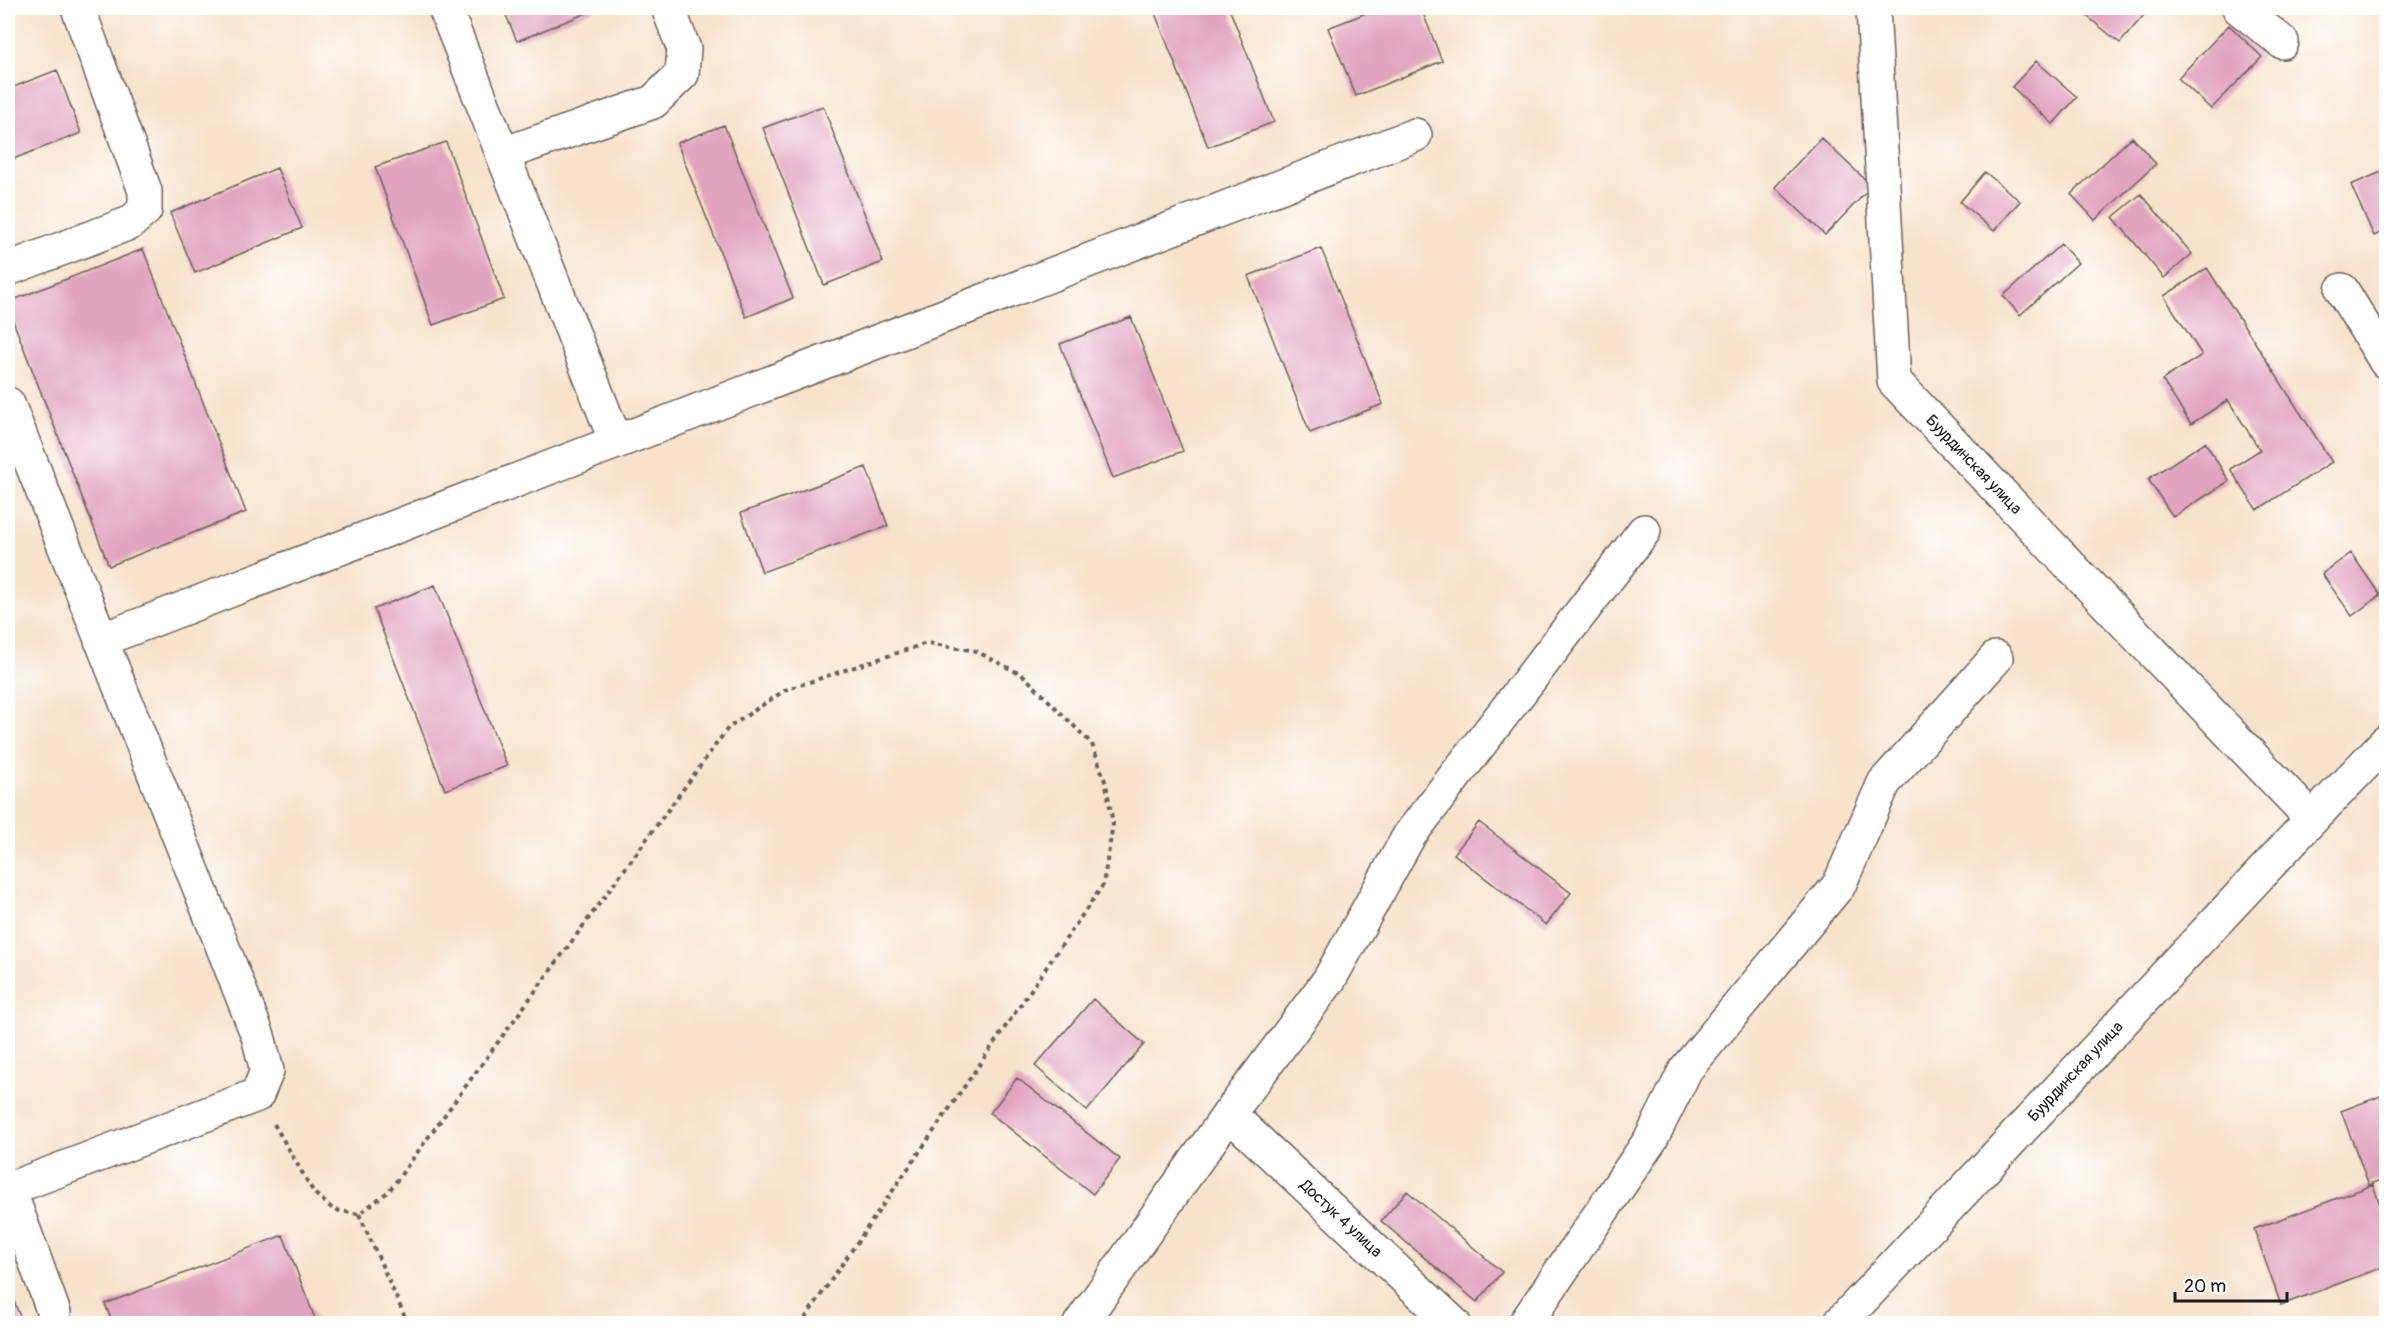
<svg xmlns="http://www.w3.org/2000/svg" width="2394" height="1331" viewBox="0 0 2394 1331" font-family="Pangolin,sans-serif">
  <rect width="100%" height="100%" fill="#fff"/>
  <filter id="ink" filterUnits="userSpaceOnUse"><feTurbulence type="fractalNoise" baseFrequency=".0167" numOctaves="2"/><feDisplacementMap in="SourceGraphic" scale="12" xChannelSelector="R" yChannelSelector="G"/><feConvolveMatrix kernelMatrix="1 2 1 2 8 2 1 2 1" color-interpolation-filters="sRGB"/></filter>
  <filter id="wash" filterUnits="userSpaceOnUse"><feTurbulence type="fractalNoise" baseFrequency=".008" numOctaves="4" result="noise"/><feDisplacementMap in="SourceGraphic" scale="24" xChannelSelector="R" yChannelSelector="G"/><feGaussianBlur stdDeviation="1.35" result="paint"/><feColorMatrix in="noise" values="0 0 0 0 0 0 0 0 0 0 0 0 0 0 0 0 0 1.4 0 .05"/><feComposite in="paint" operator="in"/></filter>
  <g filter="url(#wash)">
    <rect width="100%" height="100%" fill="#f7e2cb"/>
    <g id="blocks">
      <path fill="#e1a4bf" d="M503 8H593L594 10 517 41Z
        M1153 8H1229L1274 122 1208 147Z
        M1379 8H1421L1442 61 1356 96 1328 28Z
        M2087 8H2150L2120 43 2083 13Z
        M2229 25 2262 57 2211 109 2178 78Z
        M2036 61 2077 97 2053 124 2012 87Z
        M57 70 81 133 8 161V89Z
        M823 106 883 262 824 285 763 128Z
        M724 125 793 298 746 317 677 143Z
        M2132 137 2156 164 2095 220 2071 194Z
        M1821 138 1872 186 1825 235 1775 187Z
        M446 142 504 299 433 325 375 167Z
        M277 168 302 228 195 273 170 213Z
        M2386 170V230L2374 236 2351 185Z
        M1985 172 2020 201 1994 231 1960 202Z
        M2141 194 2192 254 2164 278 2113 217Z
        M2061 244 2078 263 2020 315 2003 296Z
        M1321 248 1383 404 1310 433 1248 276Z
        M143 249 246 512 109 566 8 308V302Z
        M2207 268 2332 462 2257 510 2230 469 2260 450 2228 400 2191 424 2162 380 2202 355 2164 296Z
        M1131 317 1183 451 1113 478 1060 344Z
        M2205 442 2229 481 2173 517 2148 479Z
        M866 467 888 526 762 572 741 513Z
        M2351 553 2380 595 2352 616 2322 574Z
        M435 585 507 766 445 790 374 609Z
        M1479 822 1571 893 1546 925 1454 854Z
        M1093 999 1144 1044 1087 1111 1035 1066Z
        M1017 1078 1120 1159 1093 1194 990 1113Z
        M2386 1094V1178L2369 1185 2341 1111Z
        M2373 1185 2386 1222V1266L2281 1305 2254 1229Z
        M1407 1191 1502 1272 1477 1302 1381 1221Z
        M283 1235 317 1324H113L105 1304Z
        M8 1286 23 1324H8Z"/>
    </g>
  </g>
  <g filter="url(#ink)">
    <use href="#blocks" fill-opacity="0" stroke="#696159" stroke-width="1.5"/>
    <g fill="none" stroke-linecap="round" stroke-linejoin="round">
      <g stroke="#696159" stroke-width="36">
        <g id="minor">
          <path d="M445 8 616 442"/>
          <path id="s1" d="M1873 8 1894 381 2312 819"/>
          <path d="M2239 8 2282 42"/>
          <path d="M503 154 653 102 682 74 684 49 668 8"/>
          <path d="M8 269 130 223 145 210V191L78 8"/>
          <path d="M2342 290 2386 362"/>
          <path d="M8 404 258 1036 267 1071 257 1095 9 1189"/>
          <path d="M101 640 1415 135"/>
          <path id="s2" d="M1229 1114 1454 1324"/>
          <path d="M8 1186 54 1313"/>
          <path d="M1080 1324 1229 1114 1329 980 1409 836 1644 531"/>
          <path d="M1525 1324 1651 1139 1686 1069 1839 885 1884 783 1996 658"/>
          <path id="s3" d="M1839 1324 2312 819 2386 742"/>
        </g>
      </g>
      <path stroke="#696159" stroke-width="4" stroke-dasharray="4.5 4.5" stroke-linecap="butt" d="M274 1124 314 1193 334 1210 359 1214 389 1191 728 728 785 690 927 643 976 651 1024 676 1092 744 1106 784 1113 824 1103 885 801 1324
        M359 1214 408 1324"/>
      <use href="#minor" stroke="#fff" stroke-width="33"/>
    </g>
  </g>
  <g text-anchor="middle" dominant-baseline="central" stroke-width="5" stroke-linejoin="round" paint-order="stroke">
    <g font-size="16" fill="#1c1c1c" stroke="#fff">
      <text stroke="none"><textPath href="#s1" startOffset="489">Буурдинская улица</textPath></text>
      <text stroke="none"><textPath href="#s3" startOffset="346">Буурдинская улица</textPath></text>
      <text stroke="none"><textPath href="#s2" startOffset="153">Достук 4 улица</textPath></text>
    </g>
  </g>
  <rect width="2394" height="1331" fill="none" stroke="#fff" stroke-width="30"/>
  <path d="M2175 1292v9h112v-9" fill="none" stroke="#1c1c1c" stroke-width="3"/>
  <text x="2184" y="1292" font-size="18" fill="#1c1c1c" stroke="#ffffff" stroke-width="4.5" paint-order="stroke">20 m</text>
</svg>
